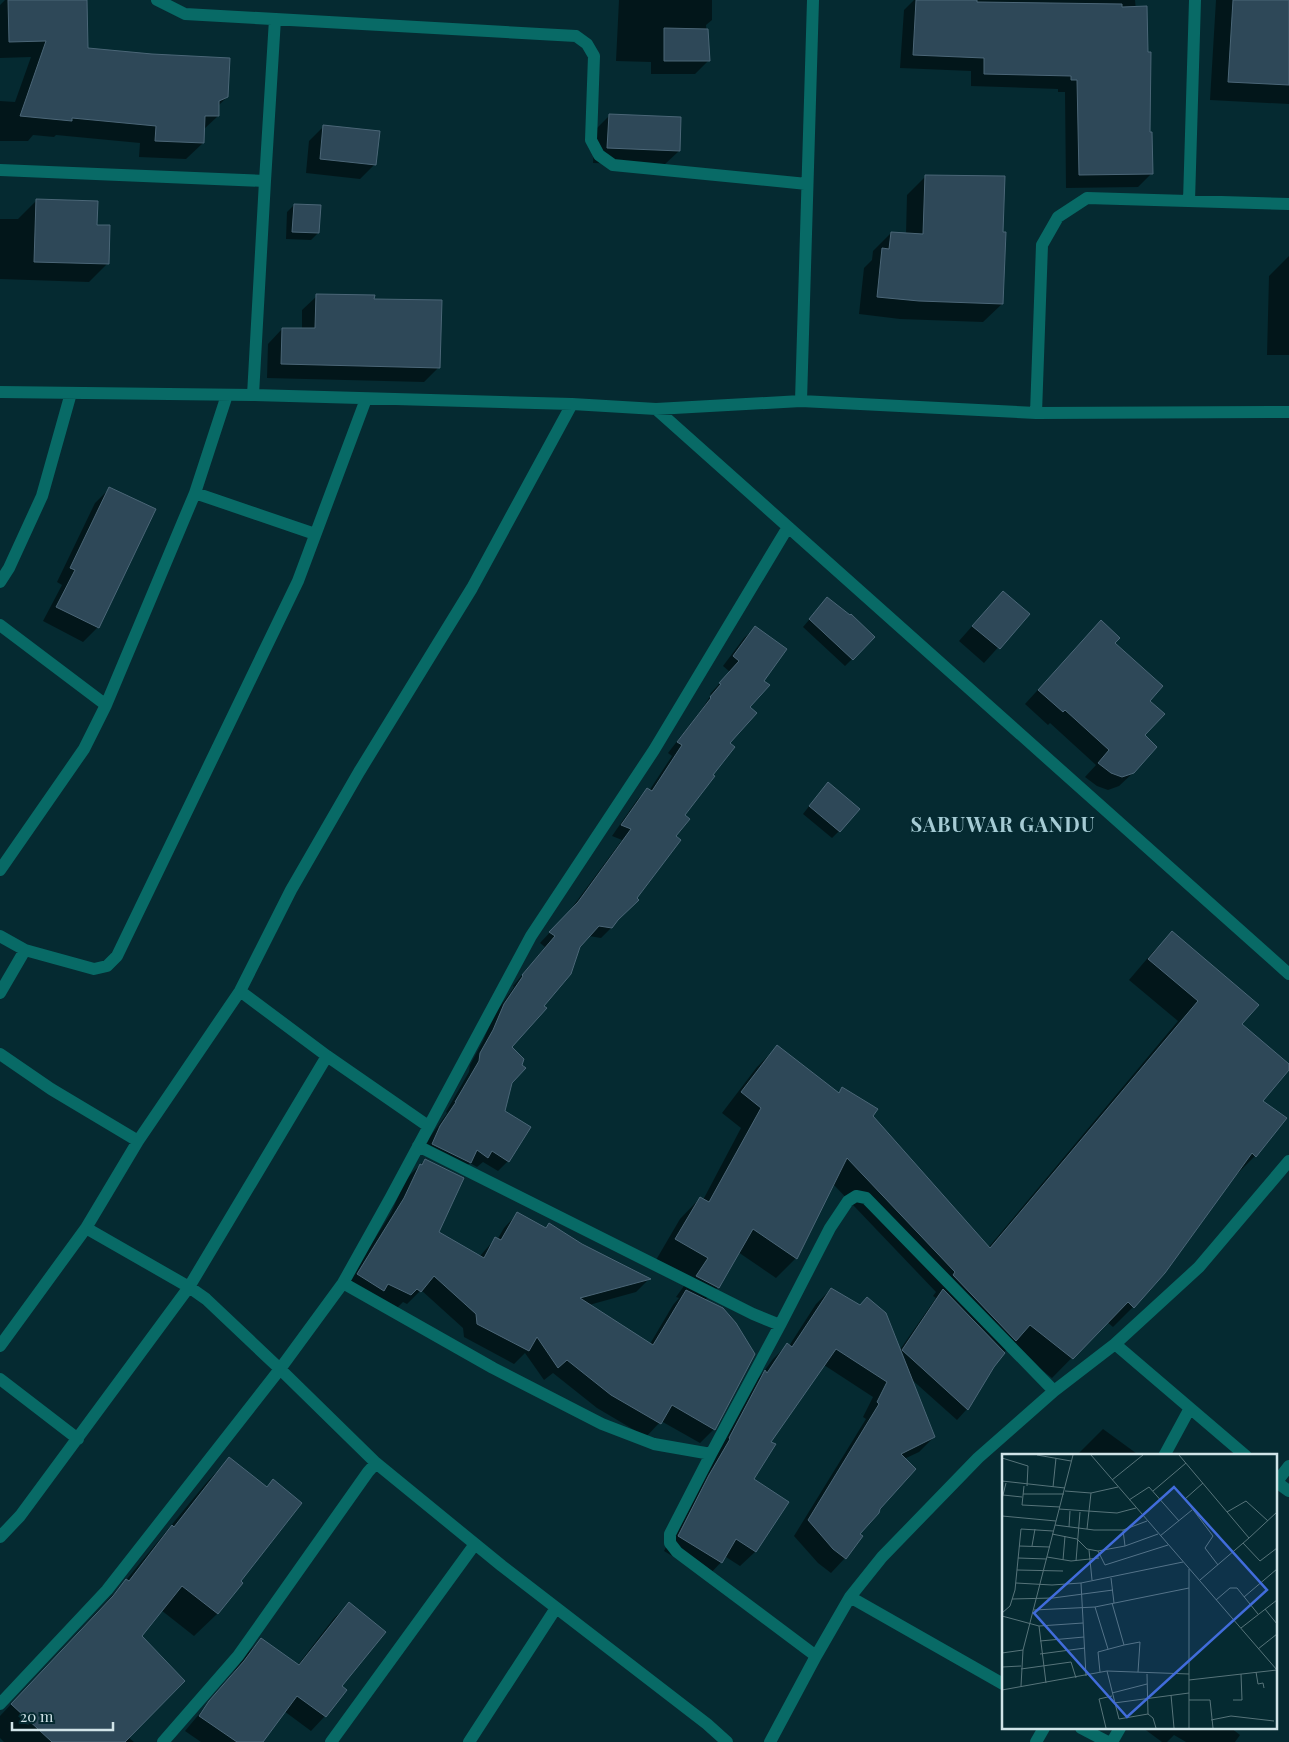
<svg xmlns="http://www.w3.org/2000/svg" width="1289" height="1742" viewBox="0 0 1289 1742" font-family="'Playfair Display',serif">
  <rect width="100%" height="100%" fill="#052a31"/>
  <path fill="#0007" d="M5 0H85L86 49 227 97 218 106V116L203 130V143L186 159 139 157 140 143 56 135 54 137 33 135 28 141H0V101L15 102 31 57 0 58V5Z
    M619 0H712V20L706 25 709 60 695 74H651V62L616 61Z
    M914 0H1135L1151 174 1138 187 1066 188 1065 92H1058V89L971 86V71L900 68 904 10Z
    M1216 0H1289V104L1210 100Z
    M610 115 679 151 664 165 593 163 595 130Z
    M324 126 375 164 360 179 306 173 309 141Z
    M925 177 1002 304 983 322 900 319 859 314 864 268 872 260 873 251 891 233 906 234 907 195Z
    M37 200 95 226 108 263 89 282 0 279V219H18Z
    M294 205 318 233 311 240 286 239 287 212Z
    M1289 256V355H1267L1269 276Z
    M317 296 373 300 438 368 424 382 267 378 268 344 282 329H302V310Z
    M110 488 98 627 83 642 43 621 62 585 57 582 95 503Z
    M821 606 852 659 845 666 803 627Z
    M989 607 1028 614 984 663 959 641Z
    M755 628 762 682 728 743 683 815 675 837 611 928 601 938 589 936 579 947 511 1047V1083L504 1111 508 1161 498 1171 483 1162 477 1167 470 1163 459 1173 422 1154 430 1137 447 1113 446 1112 469 1072 470 1065 483 1041 494 1015 514 987 513 986 545 947 540 943 568 913 622 840 612 836 637 800 647 789 649 791 672 756 668 753 702 709 711 695 710 694 730 672 723 666 744 638Z
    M1087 636 1113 643 1148 701 1144 736 1134 772 1119 786 1108 790 1097 786 1085 777 1096 765 1050 723 1048 725 1025 704Z
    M821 791 839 831 832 838 803 814Z
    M1172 933 1241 1024 1289 1066V1069L1261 1101 1255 1156 1235 1176 1234 1175 1133 1307 1113 1327 1107 1322 1052 1378 1010 1345 993 1366 967 1409 957 1420 910 1378 934 1437 919 1452 904 1459 845 1558 831 1573 818 1563 794 1536 866 1419 863 1417 873 1397 824 1365 770 1442 752 1479 787 1502 755 1552 740 1566 726 1557 707 1577 664 1551 751 1386 762 1374 773 1359 787 1345 789 1346 816 1304 831 1289 899 1351 936 1298 933 1296 936 1292 833 1184 796 1258 776 1278 738 1252 718 1287 705 1300 754 1354 714 1429 700 1443 661 1421 646 1437 597 1408 553 1373 544 1380 525 1353 514 1364 464 1337 463 1328 421 1290 407 1304 403 1302 397 1308 344 1288 391 1213 406 1179 425 1160 437 1232 480 1256 495 1239 497 1240 504 1228 517 1214 545 1229 549 1224 581 1245 649 1279 636 1292 589 1305 650 1344 673 1305 679 1298 676 1297 689 1279 656 1260 680 1219 700 1198 703 1200 741 1128 722 1113 757 1067 777 1047 838 1094 842 1089 872 1116 988 1248 1178 1021 1129 980 1152 953Z
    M1103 1429 1140 1456H1076Z
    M229 1459 239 1582 241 1583 217 1614 194 1636 161 1610 140 1636 128 1737 134 1742H4L0 1738V1716L122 1585 207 1482Z
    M349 1604 340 1686 325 1716 311 1731 284 1711 261 1742H201L185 1731 230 1677 246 1654 261 1640 297 1666 334 1618Z
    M1143 1728H1231L1240 1735 1235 1742H1186L1174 1735 1167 1742H1162Z"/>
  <path fill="#2e4858" stroke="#4b6677" d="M8 0H87L88 48 152 54 230 58 228 97 219 101V116H205L204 143 155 141 156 126 72 118V121L20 116 46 41 9 42Z
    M916 0H977V2L1122 4V7L1147 6 1148 52H1151L1150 132H1152L1153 174 1079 175 1077 80H1071V76L984 74V58L913 55Z
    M1233 0H1289V85L1228 82Z
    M664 28 708 29 710 61H664Z
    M609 114 681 117 680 151 607 148Z
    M323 125 380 131 376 165 320 159Z
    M925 175 1005 176 1003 232H1006L1003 304 919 301 877 297 882 248 889 249 891 232 923 234Z
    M36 199 98 201 97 225H110L109 264 34 262Z
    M294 204 321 205 319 233 292 232Z
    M316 294 375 295 374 299 442 300 440 368 281 364 282 328H315Z
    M109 487 156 509 99 628 56 607 75 570 70 568Z
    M1003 591 1030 614 1000 649 972 626Z
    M827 597 850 615 851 614 875 637 853 660 809 619Z
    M1101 620 1120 638 1115 643 1163 686 1150 701 1165 714 1145 735 1157 747 1134 773 1122 777 1111 773 1098 763 1109 750 1065 710 1063 712 1038 690Z
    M755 626 787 649 764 681 770 685 750 707 757 713 730 743 735 747 713 775 715 776 685 815 690 819 676 836 681 840 637 898 639 900 618 920 612 928 599 926 580 947 571 974 544 1006 547 1008 512 1047 524 1059 522 1065 526 1068 512 1083 505 1111 531 1127 509 1162 492 1151 488 1158 477 1150 471 1163 432 1144 440 1126 456 1102H455L479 1061 480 1053 493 1030 504 1004 523 976 522 975 555 936 549 932 578 902 631 829 621 825 647 788 652 791 682 745 677 742 711 698 710 697 721 684 719 683 739 661 733 656Z
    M828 782 860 809 840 832 809 806Z
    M1172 931 1259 1005 1242 1024 1289 1064V1070L1263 1101 1287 1118 1256 1157 1252 1153 1165 1273 1134 1308 1128 1302 1073 1359 1030 1325 1016 1341 953 1275 955 1272 847 1158 797 1259 753 1229 719 1288 696 1276 708 1258 675 1239 700 1197 709 1202 761 1108 741 1092 777 1045 839 1093 842 1087 878 1109 873 1116 990 1248 1198 1001 1148 959Z
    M425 1159 464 1178 439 1232 484 1258 495 1237 501 1240 517 1212 546 1228 549 1223 582 1244 651 1279 580 1298 653 1345 686 1290 723 1308 736 1323 755 1354 715 1430 672 1405 661 1424 611 1395 567 1360 558 1368 537 1337 529 1351 477 1324 476 1314 434 1276 421 1292 417 1289 411 1295 388 1284 384 1291 357 1274 404 1198 420 1164 422 1165Z
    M831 1288 860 1305 867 1297 886 1313 935 1437 901 1454 916 1469 880 1509 879 1513 860 1534 863 1536 846 1559 833 1549 808 1520 879 1404 877 1402 887 1382 836 1349 771 1442 776 1444 754 1479 789 1502 756 1552 736 1539 722 1563 678 1536 709 1475 730 1439 729 1438 765 1370 767 1373 787 1343 792 1347Z
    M943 1289 1005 1353 994 1367 968 1410 902 1350Z
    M229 1457 267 1487 273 1479 302 1503 241 1581 243 1583 218 1614 182 1586 142 1636 185 1681 125 1742H52L11 1704 113 1596 126 1579 129 1581 172 1525 174 1527Z
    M349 1602 386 1632 342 1686 347 1690 326 1717 297 1696 263 1742H237L199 1716 209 1701 244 1661 261 1638 299 1665Z"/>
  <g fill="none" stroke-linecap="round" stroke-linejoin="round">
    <path stroke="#086a66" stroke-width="12" d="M157 0 185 14 576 36 587 44 594 56 591 140 599 155 613 165 807 184
      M0 170 265 181
      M1189 201 1195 0
      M0 392 253 395 572 404 656 409 801 401 1036 413 1289 412
      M253 395 265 181 275 19
      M801 401 813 0
      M656 409 1289 974
      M1036 413 1042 245 1058 217 1087 198 1289 204
      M195 493 315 534
      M0 582 9 568 42 496 71 393
      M0 625 106 705
      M0 870 84 749 106 705 195 493 227 395
      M0 936 25 950 94 969 107 966 117 956 298 581 366 399
      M240 991 327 1056 428 1126
      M0 993 25 950
      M0 1054 51 1089 138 1141
      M418 1146 753 1314 780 1325 711 1454 670 1534V1543L677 1552 816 1656
      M86 1228 189 1287 206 1299 280 1369 376 1463 502 1566 707 1724 727 1742
      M343 1283 493 1368 602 1424 654 1444 711 1454
      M780 1325 830 1228 848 1201 856 1196 866 1198 1054 1391
      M1115 1344 1246 1456
      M0 1346 86 1228 138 1141 240 991 291 890 359 772 472 588 572 404
      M0 1379 78 1439
      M1164 1456 1190 1408
      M1275 1481 1289 1491
      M1275 1484 1289 1466
      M0 1537 20 1516 189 1287 327 1056
      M850 1597 1003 1684
      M0 1704 107 1590 280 1369 343 1283 391 1197 531 936 654 750 788 527
      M1081 1728 1108 1742
      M163 1742 238 1656 368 1472 376 1463
      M331 1742 475 1544
      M469 1742 556 1608
      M770 1742 816 1656 850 1597 882 1557 978 1458 1054 1391 1115 1344 1199 1267 1289 1161
      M1036 1742 1044 1728
      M1112 1742 1120 1728"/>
  </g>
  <g text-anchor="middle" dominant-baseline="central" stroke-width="5" stroke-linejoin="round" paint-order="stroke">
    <g font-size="20" font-weight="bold" letter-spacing="1" fill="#a5cbd4" stroke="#052a31">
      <text x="1003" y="823">SABUWAR GANDU</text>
    </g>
  </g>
  <g transform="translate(1002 1454)">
    <rect width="275" height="275" fill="#052a31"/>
    <path fill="none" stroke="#57747a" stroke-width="1" d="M35 1 69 7M89 1 275 216M177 1 247 84 198 126M0 4 26 12 25 32M110 26 141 1M0 27 63 34M201 29 183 45 211 82 203 94 216 111M22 32 20 51 58 53M51 33 54 4M63 37 89 39 116 33M151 37 184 9M21 40H62M1 41 20 43M0 45 4 29M127 46 147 33 177 67M57 55 115 59 134 54M225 58 244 47 266 67M0 62 54 67M53 71 92 76H121L145 67M67 73 68 57M85 75 89 39M121 76 123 92M50 80 75 85 85 95 96 97 123 92 156 80M158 82 190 56M247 84 275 58M241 89 258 107 275 94M17 92 48 93M30 92 33 75M87 96 90 126M96 97 103 111 166 91M45 103 69 107 97 104M16 104 45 105M61 106 63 82M74 107 78 58M187 115V274M15 116 61 117M109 124 112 149M14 129 50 131 79 129 181 108M79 129 84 222M242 143 275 115M10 145 51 144 111 136M214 146 228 134H235L256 160M93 153 106 195M263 155 275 170M32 156 93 153 187 134M0 159 8 152 13 136 19 75 51 77M0 162 37 172 81 169M37 172 44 229M239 174 275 146M38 187 82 183M122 191 138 188 136 218M256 195 275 180M0 199 21 196M38 200 83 194M0 213 19 212M19 215 69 208 74 224M105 217 117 265 146 260 151 264 154 274M98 218 96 198 122 191 110 149M254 218 256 230 261 229 262 234M145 220 146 260M187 226 275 216M19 232 21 196 71 1M0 236 105 217 187 220M110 239 145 230M169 241 172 274M187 246H208L211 274M231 246H240L239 220M112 249 187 239M209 266 229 262 272 267M104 274 97 245 110 242"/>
    <path fill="#416cdb" fill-opacity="0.15" stroke="#416cdb" stroke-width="2.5" d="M172 33 265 136 125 263 32 159Z"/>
    <rect width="275" height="275" fill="none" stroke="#d1e4e8" stroke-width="2.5"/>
  </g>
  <path d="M12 1722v8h101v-8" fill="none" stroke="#d1e4e8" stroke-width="2.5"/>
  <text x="20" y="1722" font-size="15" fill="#d1e4e8" stroke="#052a31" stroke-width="4" paint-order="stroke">20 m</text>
</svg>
